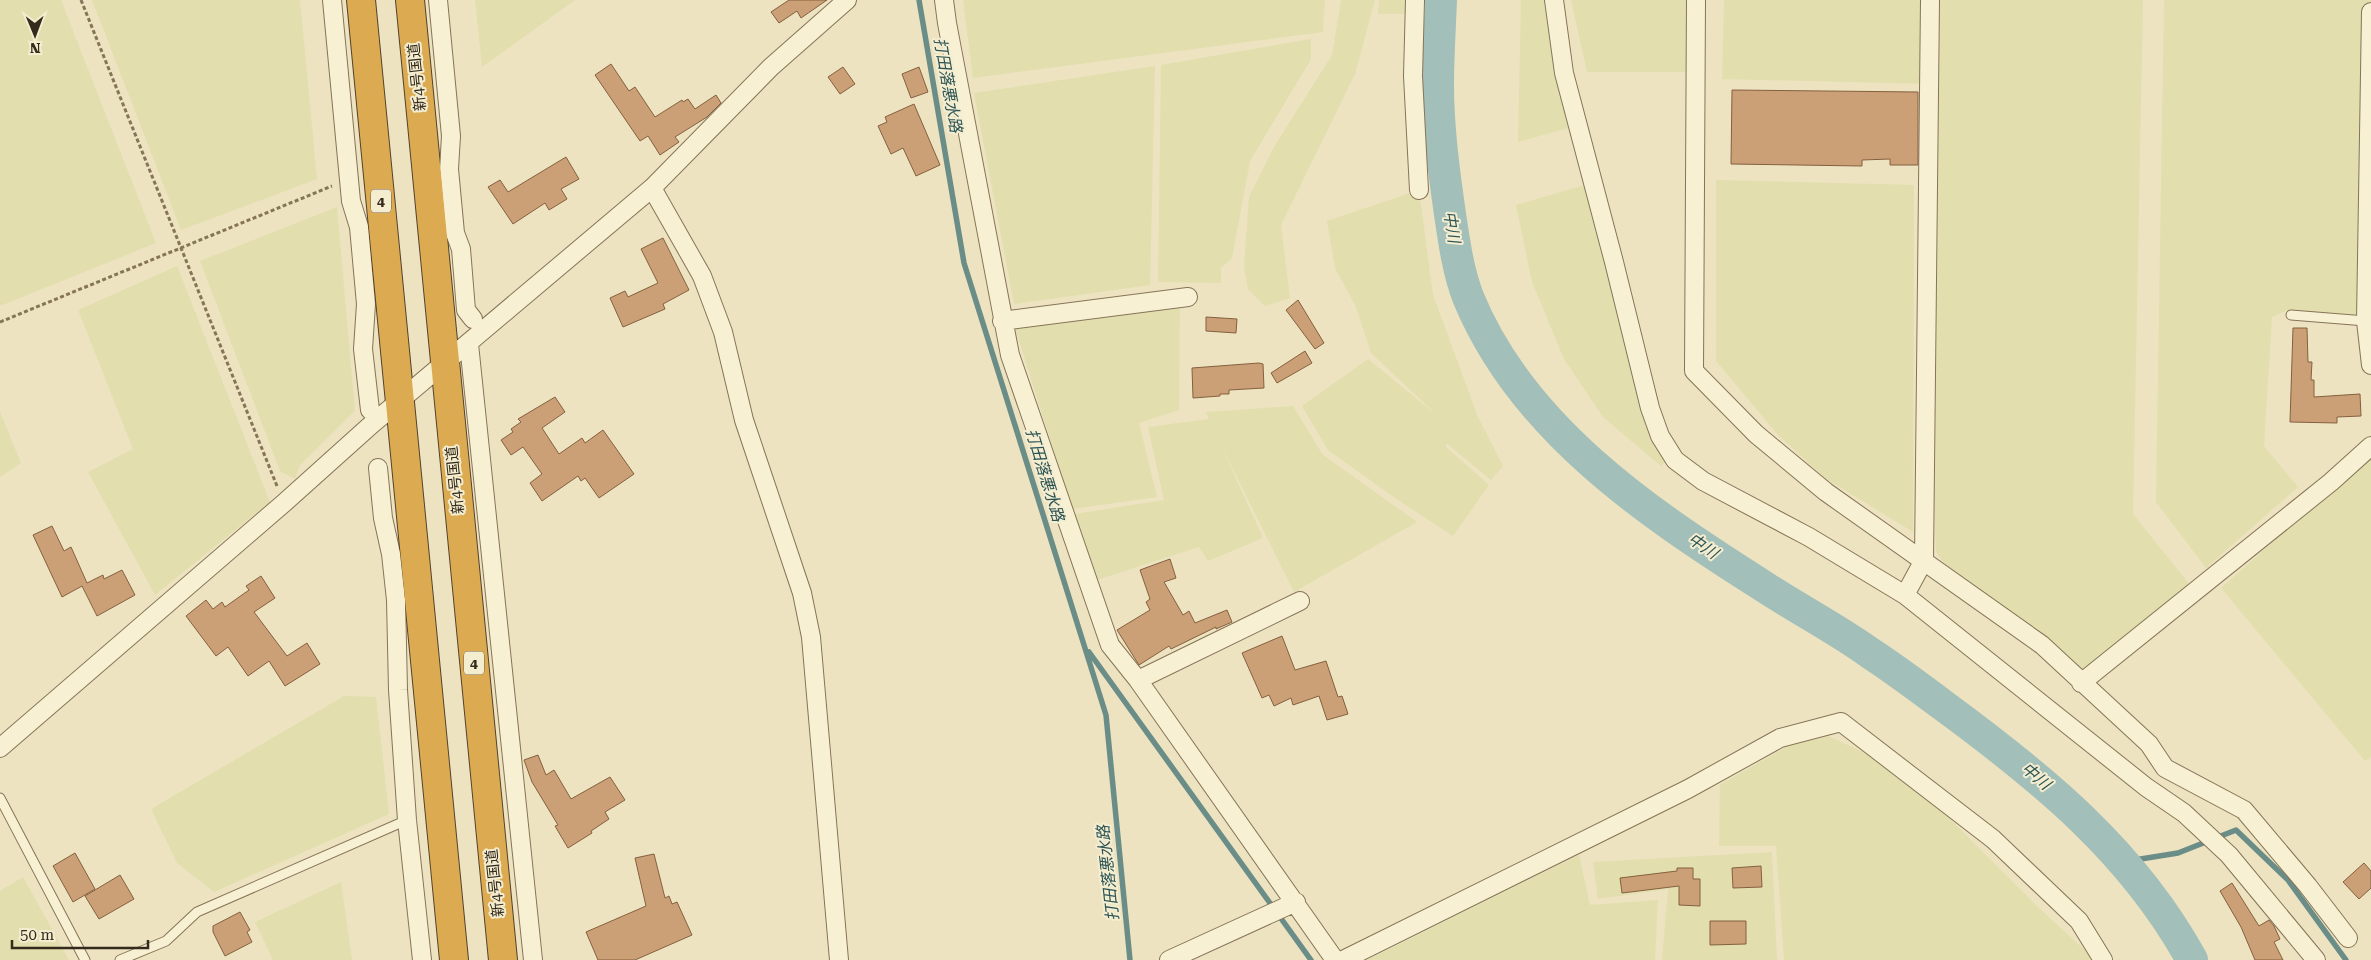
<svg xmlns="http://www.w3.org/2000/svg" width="2371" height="960" viewBox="0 0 2371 960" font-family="'Roboto Serif','Noto Sans JP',serif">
  <rect width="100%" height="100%" fill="#ede3c0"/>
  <path fill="#e2deae" d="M0 0H61L156 243 0 306Z
    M92 0H300L317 179 181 230Z
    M475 0H575L482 67Z
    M963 0H1325L1323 32 973 78Z
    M1341 0H1375L1355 74 1281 225 1290 298 1265 306 1248 289 1244 267 1249 197 1274 147 1332 55Z
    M1379 0H1412L1411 14H1378Z
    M1521 0H1547L1572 127 1518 142Z
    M1571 0H1686V72H1587Z
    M1724 0H1930L1929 84 1722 79Z
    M1940 0H2143L2133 514 2190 585 2088 670 2073 667 2048 642 1943 562 1936 552 1934 488 1935 361Z
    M2164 0H2371V62L2360 315 2288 310 2272 317 2264 446 2298 487 2206 568 2156 502Z
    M1311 39V59L1250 161 1232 258 1221 268V283L1158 282 1161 65Z
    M1155 66 1150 285 1014 304 974 93Z
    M1716 180 1914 185 1913 532 1825 478 1778 435 1716 361Z
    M1588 184 1668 459 1661 466 1603 417 1564 359 1532 282 1516 205Z
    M1419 190 1433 295 1478 417 1503 466 1491 480 1446 443V447L1489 485 1453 536 1398 500 1328 450 1302 406 1368 359 1439 417 1371 353 1356 307 1335 268 1327 221Z
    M337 207 355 411 300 465 295 479 280 471 200 261Z
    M177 266 270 502 155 595 88 472 133 449 78 310Z
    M1180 304 1179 410 1139 423 1157 497 1072 509 1014 325Z
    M1293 406 1323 455 1417 522 1294 592 1219 441 1263 538 1208 561 1199 547 1097 580 1075 514 1164 500 1148 427 1209 419 1206 412Z
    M0 412 21 463 0 477Z
    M2371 455V757L2365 761 2221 588Z
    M344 696 376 697 389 814 214 892 177 863 151 809Z
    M1828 736 1876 758 1943 812 2041 910 2087 952 2091 960H1784L1776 846H1719L1720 785 1786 747Z
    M1772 852 1777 960H1662L1668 889 1598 899 1593 862Z
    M1579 855 1590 905 1658 900 1655 960H1367Z
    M23 877 69 960H0V891Z
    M341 882 352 960H273L255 922Z"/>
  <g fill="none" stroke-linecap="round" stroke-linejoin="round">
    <path stroke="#6a8d87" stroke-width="5.5" d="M919 0 964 263 1106 715 1130 960
      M1089 652 1311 960
      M2122 862 2178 853 2236 830 2288 880 2346 960"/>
    <path stroke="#a3bfb9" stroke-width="32" d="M1441 0C1440 28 1438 56 1438 85 1438 128 1444 172 1450 214 1454 241 1458 271 1468 297 1521 427 1645 511 1760 584 1796 608 1835 628 1870 653 1896 670 1920 688 1944 706 2042 778 2133 852 2192 960"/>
  </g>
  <path fill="#cba076" stroke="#84603f" d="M789 0H827L801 18 797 11 779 23 771 12Z
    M611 64 629 91 635 87 655 117 682 100 683 102 688 99 695 109 716 95 721 103 707 117 675 137 679 142 660 155 648 136 640 141 595 75Z
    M843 67 855 84 840 94 828 77Z
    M919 67 928 92 911 98 902 74Z
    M1732 90 1918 92V165H1890V159L1862 160V166L1731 164Z
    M914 104 940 165 916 176 903 148 891 154 878 126 887 122 885 117Z
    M566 157 579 179 561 189 567 199 549 210 545 203 513 224 488 187 500 180 508 192Z
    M663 238 689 290 663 304 665 309 623 327 610 298 625 291 628 297 658 283 641 249Z
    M1298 300 1324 343 1315 349 1286 310Z
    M1206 317 1237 319 1236 333 1206 331Z
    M2293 328H2307L2308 362H2312L2311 380H2314V397L2360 394 2361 416 2337 417V423L2290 422Z
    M1305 351 1312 363 1277 383 1271 373Z
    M1259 363 1263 364 1264 388 1229 390V394H1220V396L1193 398 1192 368Z
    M555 397 565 412 542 428 559 454 582 438 585 443 603 430 634 474 599 498 585 478 581 481 578 476 542 501 530 483 542 474 523 447 511 455 501 440 513 432 511 429 521 422 518 419Z
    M52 526 64 551 71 547 87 583 103 575 104 579 122 570 135 595 97 616 82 586 62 597 33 535Z
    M1170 559 1176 578 1164 582 1183 615 1189 611 1195 623 1227 610 1232 622 1216 629V627L1171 649 1169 646 1139 665 1117 630 1150 610 1146 602 1150 599 1140 570Z
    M261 576 275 598 254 612 287 656 307 643 320 664 285 686 269 661 248 676 228 647 216 656 186 616 206 600 213 609 222 602 225 607 249 590 246 586Z
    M1282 636 1295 670 1326 661 1338 697 1342 696 1348 714 1327 720 1319 696 1293 705 1291 698 1274 706 1269 695 1262 698 1242 653Z
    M538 755 546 775 554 770 571 799 610 777 625 800 605 812 609 819 591 831 592 833 568 848 555 826 558 825 532 782 524 760Z
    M75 853 95 889 73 902 53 866Z
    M654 854 665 898 669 896 672 904 677 902 692 935 635 960H598L586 932 646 906 635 858Z
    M2364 863 2371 871V888L2359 899 2343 882Z
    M1761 866 1762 887 1733 888 1732 868Z
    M1677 868H1693V879H1700V906L1679 905V886L1622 893 1620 878 1677 871Z
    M120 875 134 899 99 919 85 896Z
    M2232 883 2259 926 2269 920 2274 926 2280 939 2274 942 2283 960H2255L2241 927 2220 891Z
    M240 912 250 930 247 932 252 942 225 956 213 932V926Z
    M1710 921H1746V944L1710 945Z"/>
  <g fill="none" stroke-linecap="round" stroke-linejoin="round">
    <g stroke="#867458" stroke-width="11">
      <path id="lane" d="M2291 315 2366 321
        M0 798 85 960
        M120 960 166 941 197 912 407 820"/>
    </g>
    <g stroke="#867458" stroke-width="20">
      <path id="street" d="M332 0 351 201 359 227 366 304 363 349 370 410
        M438 0 451 136 449 169 455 233 461 249 466 310 473 319
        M944 0 947 23 1010 355 1110 645 1138 680 1335 960
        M1415 0 1413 76 1419 190
        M1554 0 1564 73 1614 262 1650 408 1660 436 1675 460 1703 481 1809 537 1905 595 2146 787 2184 813 2229 855 2316 960
        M1696 0 1694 371 1756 434 1826 492 2042 645 2149 744 2165 768 2244 810 2308 886 2348 938
        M2371 12 2366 321 2371 365
        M652 188 702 276 723 332 744 420 802 593 811 637 839 960
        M1002 321 1188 297
        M469 344 533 960
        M378 468 383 518 391 554 396 600 398 690 407 820 422 960
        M1905 595 1924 560 1930 0
        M1138 680 1300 601
        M2081 683 2331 482 2371 446
        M0 748 284 503 372 424 652 188 771 67 847 0
        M1169 960 1296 902
        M1343 960 1688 789 1780 738 1841 722 1993 839 2079 921 2103 960"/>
    </g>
    <g stroke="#53422d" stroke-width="30">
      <path id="highway" d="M361 0 454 960
        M410 0 503 960"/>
    </g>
    <path stroke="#867458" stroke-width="3" stroke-dasharray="4 2.5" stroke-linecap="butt" d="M81 0 277 486
      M0 322 332 186"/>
    <use href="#lane" stroke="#f8f0d3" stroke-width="9"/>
    <use href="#street" stroke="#f8f0d3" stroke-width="18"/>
    <use href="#highway" stroke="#dcaa51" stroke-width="28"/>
  </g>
  <g text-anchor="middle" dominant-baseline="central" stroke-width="4" stroke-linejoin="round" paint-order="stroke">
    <g fill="#f4edd0" stroke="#6e6553" stroke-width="1">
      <rect x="371" y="189.5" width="20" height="23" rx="4"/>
      <rect x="464" y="651.5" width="20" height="23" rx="4"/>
    </g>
    <g font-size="14" font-weight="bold" fill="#352b1d">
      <text x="381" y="201">4</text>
      <text x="474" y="663">4</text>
    </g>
    <g font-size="15" fill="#352b1d" stroke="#f4edd0">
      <text transform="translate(417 77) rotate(-96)">新4号国道</text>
      <text transform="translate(455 480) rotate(-96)">新4号国道</text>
      <text transform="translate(495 883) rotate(-96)">新4号国道</text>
    </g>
    <g font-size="16" font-style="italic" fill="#2c5455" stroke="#f4edd0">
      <text transform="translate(948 85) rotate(80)">打田落悪水路</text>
      <text transform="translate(1452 227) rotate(81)">中川</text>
      <text transform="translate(1045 475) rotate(73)">打田落悪水路</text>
      <text transform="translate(1703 546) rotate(34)">中川</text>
      <text transform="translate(2036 776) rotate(40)">中川</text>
      <text transform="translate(1108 873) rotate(-96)">打田落悪水路</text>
    </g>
  </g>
  <g transform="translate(35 35) rotate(179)" stroke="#f4edd0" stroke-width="4" paint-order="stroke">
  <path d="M0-4L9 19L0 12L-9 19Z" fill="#352b1d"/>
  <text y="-8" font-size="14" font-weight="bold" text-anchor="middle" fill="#352b1d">N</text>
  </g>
  <path d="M12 940v8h136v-8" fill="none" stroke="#352b1d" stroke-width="2.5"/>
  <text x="20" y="940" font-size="15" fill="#352b1d" stroke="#f4edd0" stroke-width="4" paint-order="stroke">50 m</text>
</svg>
